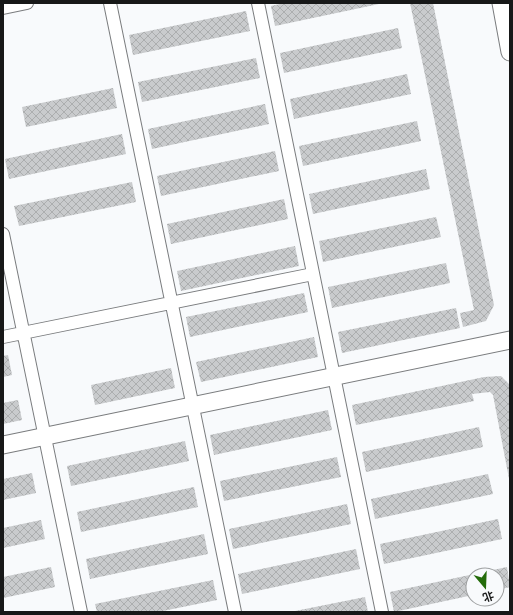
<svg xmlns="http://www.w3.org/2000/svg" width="513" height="615" viewBox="0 0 513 615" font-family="Arial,'Noto Sans SC',sans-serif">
  <defs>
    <pattern id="building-cross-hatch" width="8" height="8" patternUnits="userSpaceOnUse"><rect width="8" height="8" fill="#c9cbcd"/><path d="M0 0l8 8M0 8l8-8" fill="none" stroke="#acaeaf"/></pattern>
  </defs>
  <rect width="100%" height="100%" fill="#f8fafc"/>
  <path fill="url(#building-cross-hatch)" d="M284 3H379V4L275 26 271 6Z
    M410 3H433L494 305 486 321 463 327 460 313 474 310Z
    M246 11 250 31 133 55 129 35Z
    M398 28 402 48 284 73 280 53Z
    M256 58 260 78 142 102 138 82Z
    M407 74 411 94 294 119 290 99Z
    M113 88 117 108 26 127 22 107Z
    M265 104 269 124 152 149 148 129Z
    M417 121 421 141 303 166 299 146Z
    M122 134 126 154 9 179 5 159Z
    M275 151 279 171 161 196 157 176Z
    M426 169 430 189 313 214 309 194Z
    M132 182 136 202 19 226 14 206Z
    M284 199 288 219 171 244 167 224Z
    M436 217 441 237 323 262 319 241Z
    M295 246 299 266 181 291 177 271Z
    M446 263 450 283 332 308 328 287Z
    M304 293 308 312 190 337 186 317Z
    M456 308 460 328 342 353 338 332Z
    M314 337 318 357 201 382 196 362Z
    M8 355 12 375 3 377V356Z
    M171 368 175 388 95 405 91 385Z
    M501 376 510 385V484L493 395 490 392 472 394 474 401 356 425 352 405 484 377Z
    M18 400 22 420 3 424V403Z
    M328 410 332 430 214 455 210 435Z
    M479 427 483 447 366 472 362 452Z
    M185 441 189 461 71 486 67 466Z
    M337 457 341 477 224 501 220 481Z
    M32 473 36 493 3 500V479Z
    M488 474 493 494 375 519 371 499Z
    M194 487 198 507 81 532 77 512Z
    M347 504 351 524 233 549 229 529Z
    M498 519 502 539 384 564 380 544Z
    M41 520 45 539 3 548V528Z
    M204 534 208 554 90 579 86 559Z
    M356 549 360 569 242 594 238 574Z
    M51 567 55 587 3 598V577Z
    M507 567 510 587 497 590V575H473V595L394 612 390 592Z
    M213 580 217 600 158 612H97L95 604Z
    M365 597 368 612H295V611Z"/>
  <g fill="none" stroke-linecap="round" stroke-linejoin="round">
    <g stroke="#7a7c7e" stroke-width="14">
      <path id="street" d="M110 3 235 612
        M258 3 382 612
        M3 8 27 3
        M3 234 81 612
        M3 337 313 274"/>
    </g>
    <g stroke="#7a7c7e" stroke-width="19">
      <path id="secondary" d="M501 3 510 52
        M3 445 510 340"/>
    </g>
    <use href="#street" stroke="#fff" stroke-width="12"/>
    <use href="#secondary" stroke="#fff" stroke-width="17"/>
  </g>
  <rect width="513" height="615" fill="none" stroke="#171818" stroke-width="8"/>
  <g transform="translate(485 587) rotate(161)"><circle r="19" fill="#f8fafc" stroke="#9ea0a1"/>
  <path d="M0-3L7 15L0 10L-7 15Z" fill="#246c0a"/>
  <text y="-6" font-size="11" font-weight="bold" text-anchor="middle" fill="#171818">北</text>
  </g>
</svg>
